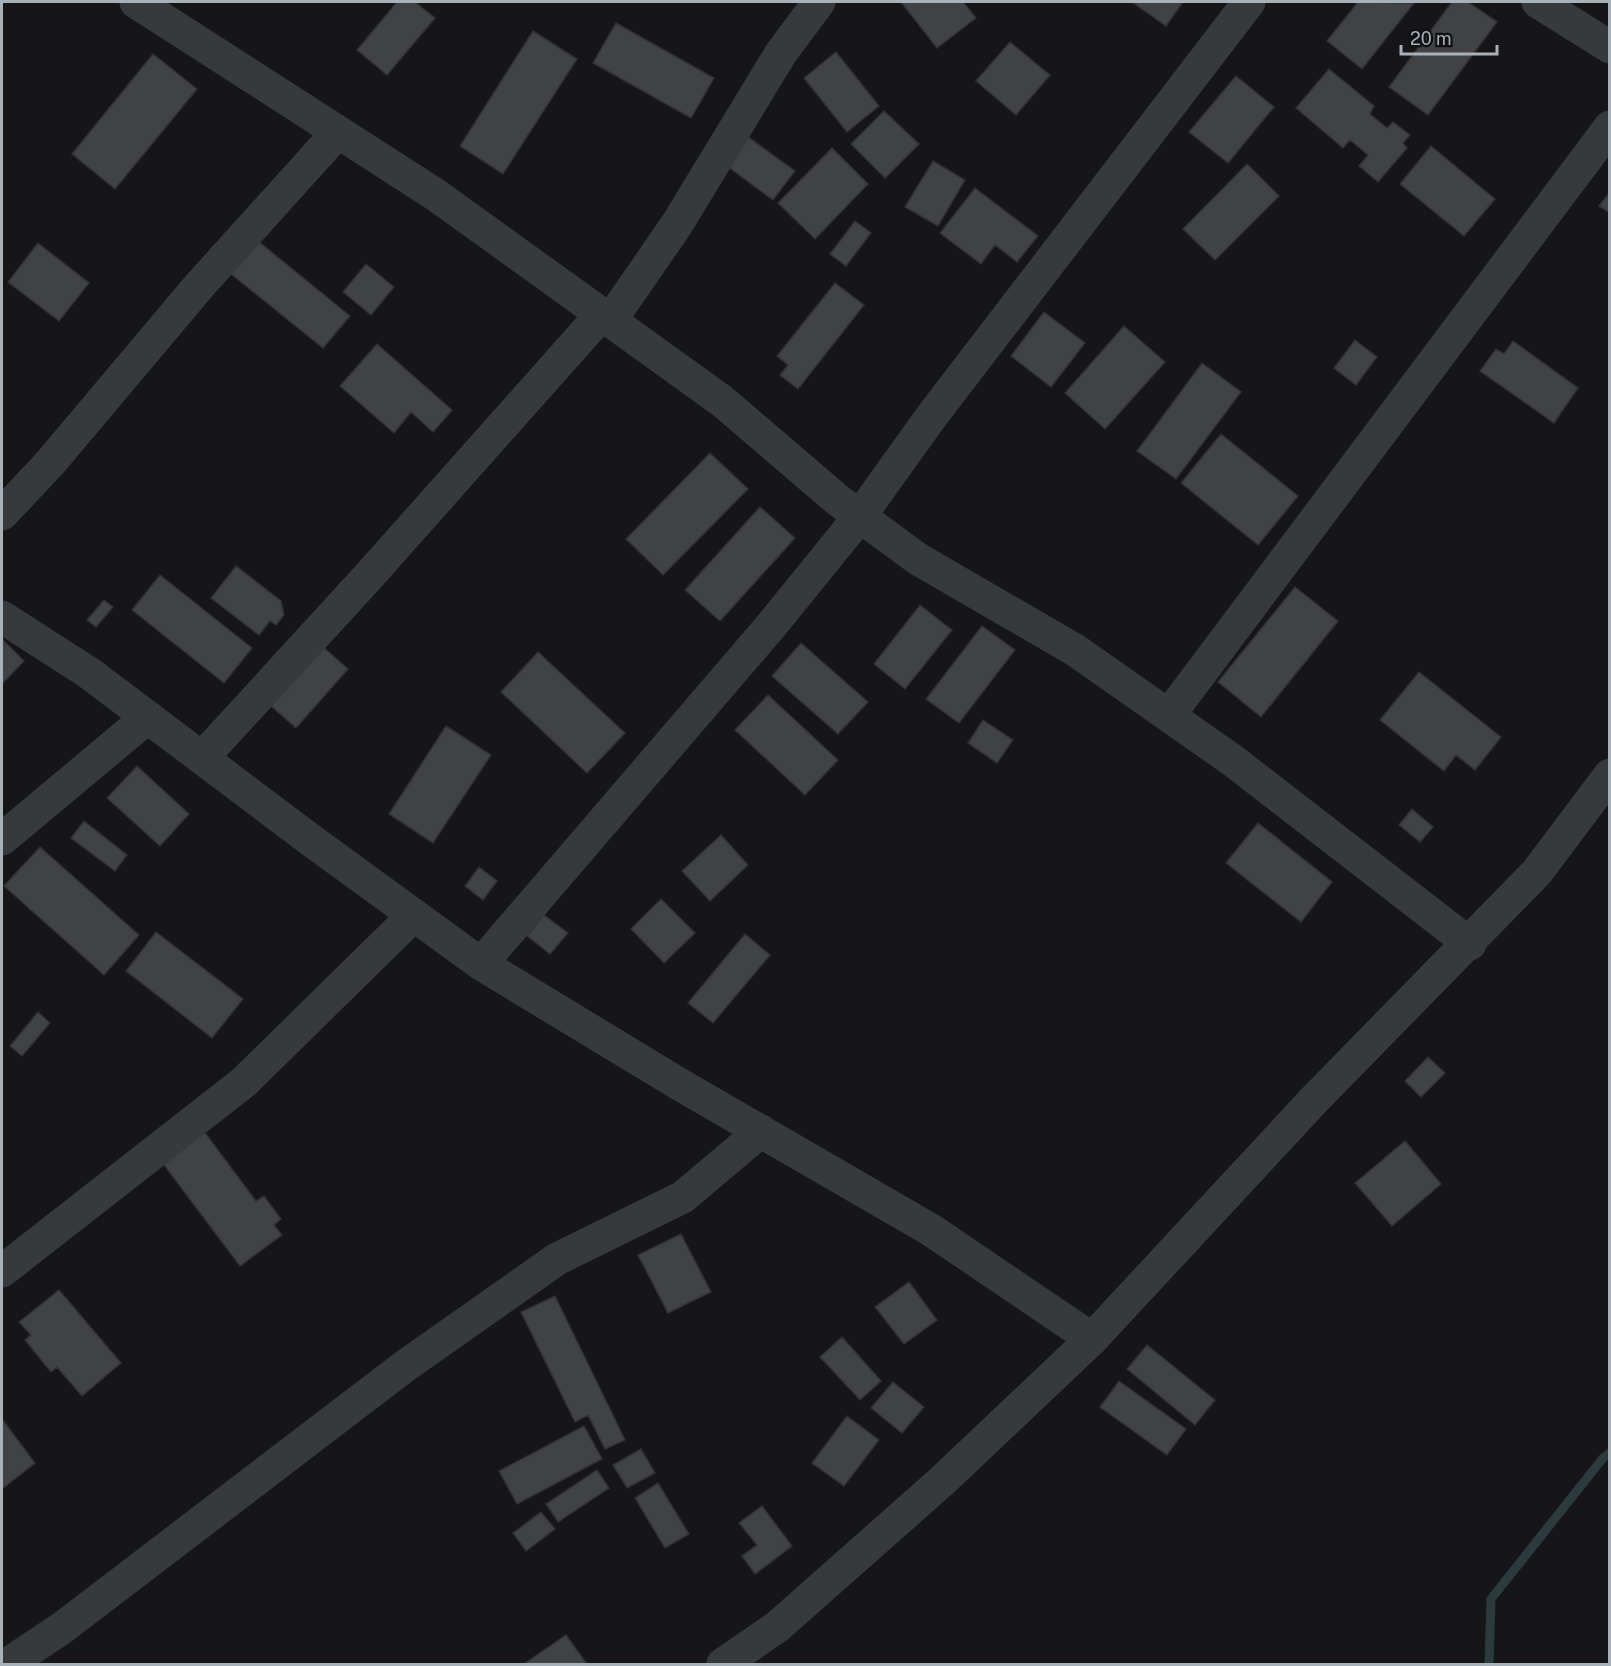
<svg xmlns="http://www.w3.org/2000/svg" width="1611" height="1666" viewBox="0 0 1611 1666" font-family="'Public Sans',sans-serif">
  <rect width="100%" height="100%" fill="#161618"/>
  <g fill="none" stroke-linecap="round" stroke-linejoin="round">
    <path stroke="#2b3a3c" stroke-width="9" d="M1489 1664 1491 1599 1603 1458 1610 1453"/>
  </g>
  <path fill="#404245" stroke="#303134" stroke-width="1.5" d="M397 2H415L435 18 387 75 357 50Z
    M901 2H963L976 18 937 48Z
    M1132 2H1183L1166 26Z
    M1358 2 1414 3 1362 69 1327 41Z
    M1452 2H1468L1497 22 1428 115 1389 87Z
    M616 23 714 78 691 118 593 63Z
    M533 31 577 59 503 174 460 146Z
    M1010 42 1050 75 1016 115 976 81Z
    M836 52 879 106 847 132 804 78Z
    M153 54 197 89 115 189 72 154Z
    M1329 69 1374 106 1370 114 1387 128 1393 122 1410 135 1403 143 1407 148 1378 182 1359 166 1368 155 1350 140 1343 148 1296 108Z
    M1236 76 1274 107 1228 163 1189 132Z
    M884 111 919 144 885 178 851 144Z
    M744 134 795 171 773 200 723 163Z
    M1431 146 1495 199 1464 236 1400 184Z
    M832 148 868 184 815 239 778 203Z
    M933 161 965 180 938 226 905 207Z
    M1247 164 1279 196 1215 260 1183 229Z
    M975 188 1038 236 1017 262 995 245 981 264 940 233Z
    M1610 192V213L1599 206Z
    M855 221 871 233 846 266 830 254Z
    M258 241 350 316 323 348 231 274Z
    M38 243 89 283 59 321 8 282Z
    M366 264 394 287 371 315 343 292Z
    M835 283 864 305 798 389 780 375 788 365 777 356Z
    M1044 312 1085 343 1051 387 1011 356Z
    M1124 326 1165 362 1105 429 1065 393Z
    M1355 340 1377 357 1356 385 1334 368Z
    M1513 341 1578 388 1554 423 1480 371 1496 349 1504 354Z
    M377 344 452 410 433 432 411 412 394 433 340 386Z
    M1202 363 1241 392 1176 479 1137 451Z
    M1221 434 1298 496 1258 545 1181 483Z
    M710 453 748 489 663 575 626 539Z
    M760 507 795 538 720 621 685 590Z
    M236 566 281 601 284 615 276 625 270 621 259 635 211 598Z
    M160 575 252 648 224 683 132 610Z
    M1295 587 1338 621 1261 717 1218 682Z
    M104 600 113 607 96 627 87 620Z
    M920 605 952 630 905 689 874 664Z
    M982 626 1015 650 959 723 926 699Z
    M2 639 24 661 2 684Z
    M801 643 868 702 838 734 772 676Z
    M323 647 348 669 296 728 271 706Z
    M538 652 625 733 587 773 501 692Z
    M1419 672 1501 737 1475 770 1456 755 1444 771 1380 720Z
    M768 695 838 760 805 795 735 730Z
    M983 720 1013 740 997 763 968 743Z
    M446 726 491 755 433 843 389 814Z
    M137 766 189 814 160 846 107 798Z
    M1412 809 1433 827 1420 842 1399 825Z
    M84 821 127 855 115 871 71 838Z
    M1258 823 1332 882 1301 922 1226 863Z
    M721 835 748 865 710 901 682 871Z
    M40 847 139 935 104 975 4 886Z
    M479 867 497 881 483 900 465 886Z
    M661 899 695 933 664 963 631 929Z
    M544 915 568 933 550 954 527 936Z
    M156 932 243 999 212 1038 126 971Z
    M745 934 770 955 713 1023 688 1003Z
    M38 1012 50 1023 22 1056 10 1046Z
    M1428 1057 1445 1073 1421 1097 1405 1081Z
    M203 1130 256 1201 264 1196 281 1219 274 1225 282 1235 240 1266 161 1161Z
    M1405 1141 1441 1184 1392 1226 1355 1183Z
    M681 1234 711 1292 668 1313 638 1255Z
    M909 1282 937 1320 904 1344 875 1307Z
    M59 1290 121 1363 82 1396 57 1367 51 1372 25 1340 31 1335 19 1322Z
    M555 1296 625 1440 605 1449 588 1415 575 1422 521 1312Z
    M842 1337 881 1381 860 1400 820 1357Z
    M1147 1345 1215 1400 1195 1425 1127 1369Z
    M1119 1381 1186 1429 1167 1455 1100 1407Z
    M893 1382 924 1407 902 1433 871 1408Z
    M847 1416 879 1440 844 1486 812 1463Z
    M2 1419 35 1463 2 1489Z
    M584 1426 602 1459 517 1504 499 1471Z
    M641 1449 655 1473 627 1488 613 1465Z
    M597 1470 609 1488 558 1522 546 1504Z
    M658 1483 689 1534 665 1548 635 1498Z
    M762 1506 792 1546 755 1574 742 1556 757 1545 739 1523Z
    M541 1512 555 1529 526 1551 513 1533Z
    M566 1635 587 1664H524Z"/>
  <g fill="none" stroke-linecap="round" stroke-linejoin="round">
    <path stroke="#373a3d" stroke-width="33" d="M136 2 436 195 722 401 839 501 918 559 1075 650 1232 760 1470 944
      M1538 2 1610 47
      M610 321 677 224 781 53 819 2
      M2 514 50 463 199 286 338 132
      M2 617 89 673 312 841 481 964 679 1084 931 1230 1092 1339
      M1169 715 1610 127
      M202 758 367 578 601 315
      M2 839 148 717
      M481 964 770 627 860 516 931 417 1249 2
      M2 1271 244 1082 414 915
      M8 1664 62 1628 405 1366 557 1259 683 1197 761 1131"/>
    <path stroke="#373a3d" stroke-width="33" d="M723 1664 777 1627 942 1481 1092 1339 1313 1101 1537 872 1610 775"/>
  </g>
  <rect width="1611" height="1666" fill="none" stroke="#a7b2b8" stroke-width="6"/>
  <path d="M1401 45v9h96v-9" fill="none" stroke="#a7b2b8" stroke-width="3"/>
  <text x="1410" y="45" font-size="18" fill="#a7b2b8" stroke="#111113" stroke-width="4.5" paint-order="stroke">20 m</text>
</svg>
